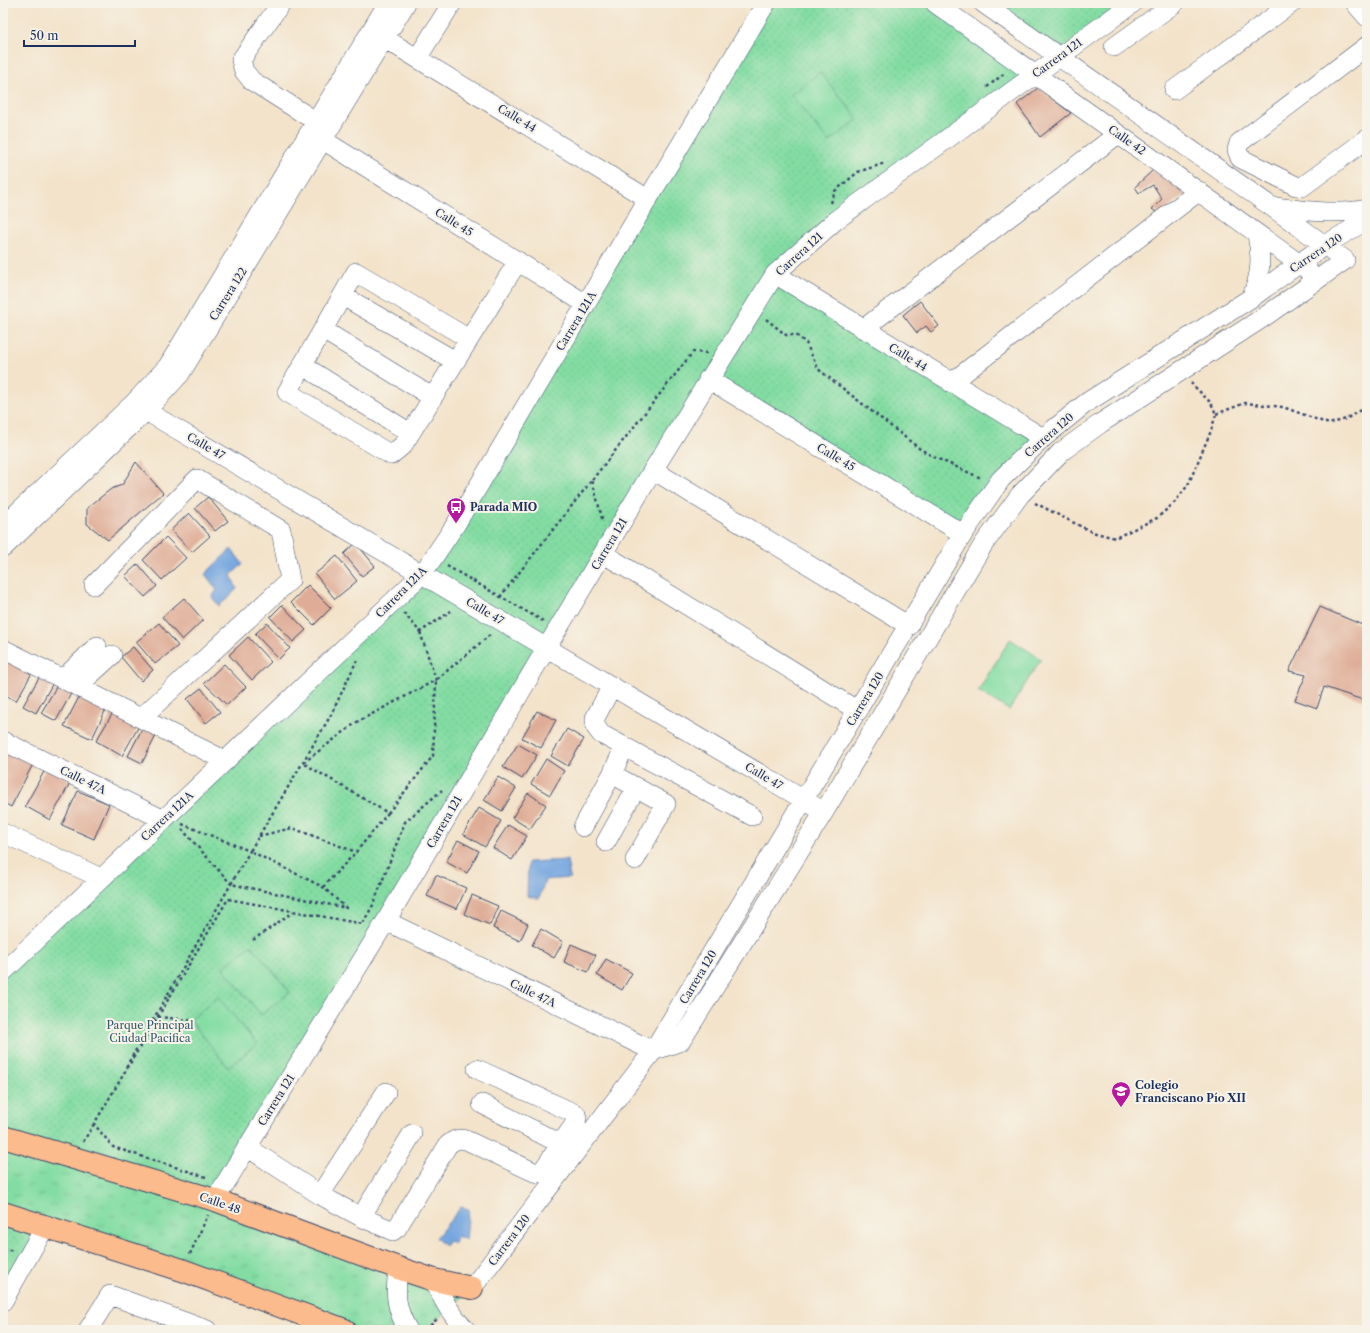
<svg xmlns="http://www.w3.org/2000/svg" width="1370" height="1333" viewBox="0 0 1370 1333" font-family="'Libre Caslon Text',serif">
  <defs>
    <pattern id="grass-tufts" width="24" height="20" patternUnits="userSpaceOnUse"><rect width="24" height="20" fill="#83dda3"/><path d="M3 7l-1-3M5 7V3M7 7l1-3M15 17l-1-3M17 17v-4M19 17l1-3" fill="none" stroke="#71be8f"/></pattern>
    <pattern id="park-dots" width="8" height="8" patternUnits="userSpaceOnUse"><rect width="8" height="8" fill="#83dda3"/><path d="M2 2h.1M6 6h.1" fill="none" stroke="#71be8f" stroke-width="1.8" stroke-linecap="round"/></pattern>
  </defs>
  <rect width="100%" height="100%" fill="#f7f3e8"/>
  <filter id="ink" filterUnits="userSpaceOnUse"><feTurbulence type="fractalNoise" baseFrequency=".025" numOctaves="2"/><feDisplacementMap in="SourceGraphic" scale="8" xChannelSelector="R" yChannelSelector="G"/><feConvolveMatrix kernelMatrix="1 2 1 2 8 2 1 2 1" color-interpolation-filters="sRGB"/></filter>
  <filter id="wash" filterUnits="userSpaceOnUse"><feTurbulence type="fractalNoise" baseFrequency=".012" numOctaves="4" result="noise"/><feDisplacementMap in="SourceGraphic" scale="16" xChannelSelector="R" yChannelSelector="G"/><feGaussianBlur stdDeviation="0.9" result="paint"/><feColorMatrix in="noise" values="0 0 0 0 0 0 0 0 0 0 0 0 0 0 0 0 0 1.4 0 .05"/><feComposite in="paint" operator="in"/></filter>
  <g filter="url(#wash)">
    <rect width="100%" height="100%" fill="#f3e3ca"/>
    <path fill="url(#grass-tufts)" stroke="#4f8680" d="M3 1137 472 1288 426 1330H345L3 1213Z"/>
    <path fill="url(#park-dots)" stroke="#4f8680" d="M766 3H935L1034 74 775 274 1043 438 963 534 708 379 215 1200 3 1137V972L423 573Z
      M983 3H1133L1060 56Z
      M3 1213 46 1225 3 1301Z"/>
    <path fill="#83dda3" stroke="#4f8680" d="M820 72 858 119 829 142 791 95Z
      M1010 639 1041 659 1009 710 978 691Z
      M251 945 290 992 261 1015 223 968Z
      M218 997 257 1044 228 1067 190 1020Z"/>
    <path fill="#73a5df" stroke="#476a9e" d="M231 549 243 564 231 575 237 589 219 606 212 597 217 590 205 574Z
      M567 860 570 878 545 880 539 899 527 896 528 862Z
      M461 1207 469 1209 466 1240 457 1236 455 1243 449 1241 445 1246 436 1238Z"/>
    <g id="blocks">
      <path fill="#dfad97" d="M1038 88 1071 113 1040 137 1017 104Z
        M1153 170 1187 192 1160 215 1152 209 1162 199 1153 185 1139 193 1135 187Z
        M920 301 939 326 931 332 926 326 917 333 903 315Z
        M136 462 163 493 108 540 87 524V508L111 489 122 485Z
        M208 497 228 521 215 531 195 508Z
        M189 513 210 536 192 552 171 530Z
        M166 537 186 558 162 580 143 560Z
        M356 543 375 566 362 576 344 554Z
        M337 556 357 581 335 599 315 574Z
        M138 564 157 586 145 597 125 576Z
        M308 585 331 608 314 625 291 602Z
        M184 598 203 620 182 640 162 617Z
        M282 605 306 630 293 642 270 617Z
        M1320 607 1367 627 1366 701 1324 687 1317 708 1295 700 1306 675 1289 671Z
        M159 623 178 646 155 664 136 642Z
        M267 623 290 648 279 659 255 634Z
        M248 637 271 662 252 680 229 655Z
        M133 647 153 670 141 681 121 657Z
        M5 659 32 673 16 701 3 694V662Z
        M224 664 246 687 227 705 204 683Z
        M41 674 54 681 36 713 23 706Z
        M59 682 73 690 56 721 41 713Z
        M201 688 220 712 206 723 187 699Z
        M79 697 106 709 92 739 64 726Z
        M114 711 139 726 122 756 96 741Z
        M537 711 556 720 541 748 522 738Z
        M144 725 158 732 142 763 128 756Z
        M567 729 584 739 568 766 551 756Z
        M518 744 537 755 522 779 503 767Z
        M3 751 33 764 11 807 3 802Z
        M546 759 564 771 550 795 531 784Z
        M46 768 71 781 50 820 25 806Z
        M498 777 516 788 502 811 484 800Z
        M78 791 109 804 94 839 62 825Z
        M528 793 546 805 530 829 512 818Z
        M479 808 501 821 485 847 463 834Z
        M508 825 527 836 512 860 493 848Z
        M458 840 479 851 467 873 446 862Z
        M436 875 466 888 457 909 427 896Z
        M472 895 498 906 490 925 464 914Z
        M501 911 528 924 520 941 493 928Z
        M541 929 563 942 554 958 532 945Z
        M571 944 596 955 588 972 564 962Z
        M606 959 632 973 622 990 597 975Z"/>
    </g>
  </g>
  <g filter="url(#ink)">
    <use href="#blocks" fill-opacity="0" stroke="#3b4a6e" stroke-width="1"/>
    <g fill="none" stroke-linecap="round" stroke-linejoin="round">
      <g stroke="#3b4a6e" stroke-width="20">
        <path id="minor" d="M281 3 241 60 244 71 252 81 317 122
          M935 3 1308 270
          M1355 3 1367 17
          M374 32 648 199
          M1367 46 1239 143 1237 150 1240 158 1296 186 1302 187 1367 139
          M1114 47 1175 3
          M418 57 452 3
          M1174 90 1292 3
          M323 140 586 304
          M1275 207C1306 211 1337 215 1367 209
          M775 274 1043 438
          M343 296 455 361
          M1251 298C1261 276 1262 258 1257 235
          M863 329 1118 134
          M323 330 432 397
          M469 339 356 272 287 392 391 455 403 445 518 261
          M302 365 410 433
          M708 379 963 534
          M951 383 1199 191
          M135 402 146 411 816 807
          M653 470 909 626
          M3 526 135 402 168 366 388 3
          M3 548 146 411 180 374 406 3
          M604 554 858 711
          M94 585 197 479 281 530 290 580 142 717
          M3 649 226 761
          M64 678 97 646
          M78 686 112 655
          M612 686 595 718V726L601 734 752 816
          M3 741 162 819
          M612 774 666 804 635 860
          M583 827 612 774 624 748
          M3 833 101 878
          M606 842 636 788
          M386 921 653 1051 681 1041 824 812 983 545 1020 495 1061 452 1101 423 1264 317 1345 260 1272 207 983 3
          M3 972 423 573 456 524 648 199 766 3
          M482 1104 561 1144
          M247 1147 320 1195 361 1217 393 1231 397 1228 448 1145C454 1140 458 1138 466 1140L534 1172 539 1173 543 1170 576 1122 577 1118 576 1114 477 1069
          M320 1195 386 1092
          M215 1200 386 921 547 647 653 470 775 274 836 220 1133 3
          M361 1217 412 1134
          M398 1268C395 1293 395 1308 408 1330
          M434 1280C442 1300 451 1315 466 1330
          M472 1288 653 1051 963 534 1001 479 1043 438 1086 403 1251 298 1325 245 1367 220
          M3 1301 46 1225
          M88 1330 110 1295 207 1330"/>
      </g>
      <g stroke="#3b4a6e" stroke-width="24">
        <path id="major" d="M3 1137 215 1200 398 1268 434 1280 472 1288
          M3 1213 182 1270 345 1330"/>
      </g>
      <path stroke="#3b4a6e" stroke-width="2.5" stroke-dasharray="3 3" stroke-linecap="butt" d="M987 87 1005 73
        M831 203 835 191 858 172 885 163
        M766 319 786 335H796L806 343 818 369 920 449 934 457 981 478
        M1216 414 1245 403 1283 407 1329 424 1346 419 1367 406
        M592 480 693 352 708 353
        M1035 503 1092 532 1115 538 1157 518 1174 503 1188 485 1211 431 1216 414 1211 403 1191 383
        M447 566 543 621
        M500 597 592 480 603 522
        M404 613 420 632 451 611
        M388 813 433 756 436 680 491 634
        M182 824 250 851 231 884 346 908 323 887 250 851 331 715 357 660
        M259 836 292 828 356 852 388 813 303 763 357 722 436 680 420 632
        M323 887 356 852
        M363 923 373 905 405 822 442 790
        M253 940 293 912
        M158 1017 190 1020
        M126 1067 231 884 180 827
        M83 1142 94 1124
        M206 1177 113 1147 94 1124 228 899 363 924
        M3 1248 13 1251
        M190 1254 208 1215
        M426 1330 437 1319"/>
      <use href="#minor" stroke="#fff" stroke-width="19"/>
      <use href="#major" stroke="#fbbb8c" stroke-width="22"/>
    </g>
  </g>
  <defs>
    <g id="bus-pin" transform="scale(1)"><path d="M0 17L-7.5 6A9.5 9.5 0 1 1 7.5 6Z" fill="#b5179e" stroke="#f7f3e8"/><path d="M-5-6H5V4H4V6H2V4H-2V6H-4V4H-5ZM-3.5-4V0h7V-4ZM-3.5 1.2v1.5H-2V1.2ZM2 1.2v1.5H3.5V1.2Z" fill="#fff"/></g>
    <g id="school-pin" transform="scale(1)"><path d="M0 17L-7.5 6A9.5 9.5 0 1 1 7.5 6Z" fill="#b5179e" stroke="#f7f3e8"/><path d="M0-5L7-2L0 1L-7-2ZM-4 1L0 2.5L4 1V4Q0 6-4 4Z" fill="#fff"/></g>
  </defs>
  <g fill-rule="evenodd">
    <use href="#bus-pin" x="456" y="507"/>
    <use href="#school-pin" x="1121" y="1091"/>
  </g>
  <g text-anchor="middle" dominant-baseline="central" stroke-width="4" stroke-linejoin="round" paint-order="stroke">
    <g font-size="11" fill="#1b2f5e" stroke="#f7f3e8">
      <text transform="translate(1057 58) rotate(-36)">Carrera 121</text>
      <text transform="translate(517 118) rotate(31)">Calle 44</text>
      <text transform="translate(1127 140) rotate(35)">Calle 42</text>
      <text transform="translate(454 222) rotate(32)">Calle 45</text>
      <text transform="translate(1316 253) rotate(-34)">Carrera 120</text>
      <text transform="translate(799 254) rotate(-42)">Carrera 121</text>
      <text transform="translate(228 294) rotate(-58)">Carrera 122</text>
      <text transform="translate(576 321) rotate(-59)">Carrera 121A</text>
      <text transform="translate(908 357) rotate(31)">Calle 44</text>
      <text transform="translate(1049 435) rotate(-41)">Carrera 120</text>
      <text transform="translate(206 446) rotate(30)">Calle 47</text>
      <text transform="translate(836 457) rotate(31)">Calle 45</text>
      <text transform="translate(609 544) rotate(-59)">Carrera 121</text>
      <text transform="translate(401 592) rotate(-45)">Carrera 121A</text>
      <text transform="translate(485 611) rotate(31)">Calle 47</text>
      <text transform="translate(865 699) rotate(-59)">Carrera 120</text>
      <text transform="translate(764 776) rotate(31)">Calle 47</text>
      <text transform="translate(83 780) rotate(26)">Calle 47A</text>
      <text transform="translate(167 816) rotate(-43)">Carrera 121A</text>
      <text transform="translate(444 822) rotate(-60)">Carrera 121</text>
      <text transform="translate(698 977) rotate(-59)">Carrera 120</text>
      <text transform="translate(533 993) rotate(26)">Calle 47A</text>
      <text transform="translate(276 1100) rotate(-58)">Carrera 121</text>
      <text transform="translate(220 1203) rotate(19)">Calle 48</text>
      <text transform="translate(509 1240) rotate(-53)">Carrera 120</text>
    </g>
    <g font-size="11" font-weight="bold" fill="#1b2f5e" stroke="#f7f3e8" text-anchor="start">
      <text x="470" y="507">Parada MIO</text>
      <text x="1135" y="1085">Colegio<tspan x="1135" dy="13">Franciscano Pío XII</tspan></text>
    </g>
    <g font-size="11" fill="#355a6f" stroke="#f7f3e8">
      <text x="150" y="1025">Parque Principal<tspan x="150" dy="13">Ciudad Pacifica</tspan></text>
    </g>
  </g>
  <rect width="1370" height="1333" fill="none" stroke="#f7f3e8" stroke-width="16"/>
  <path d="M24 40v6h111v-6" fill="none" stroke="#1b2f5e" stroke-width="2"/>
  <text x="30" y="40" font-size="12" fill="#1b2f5e" stroke="#f7f3e8" stroke-width="3" paint-order="stroke">50 m</text>
</svg>
